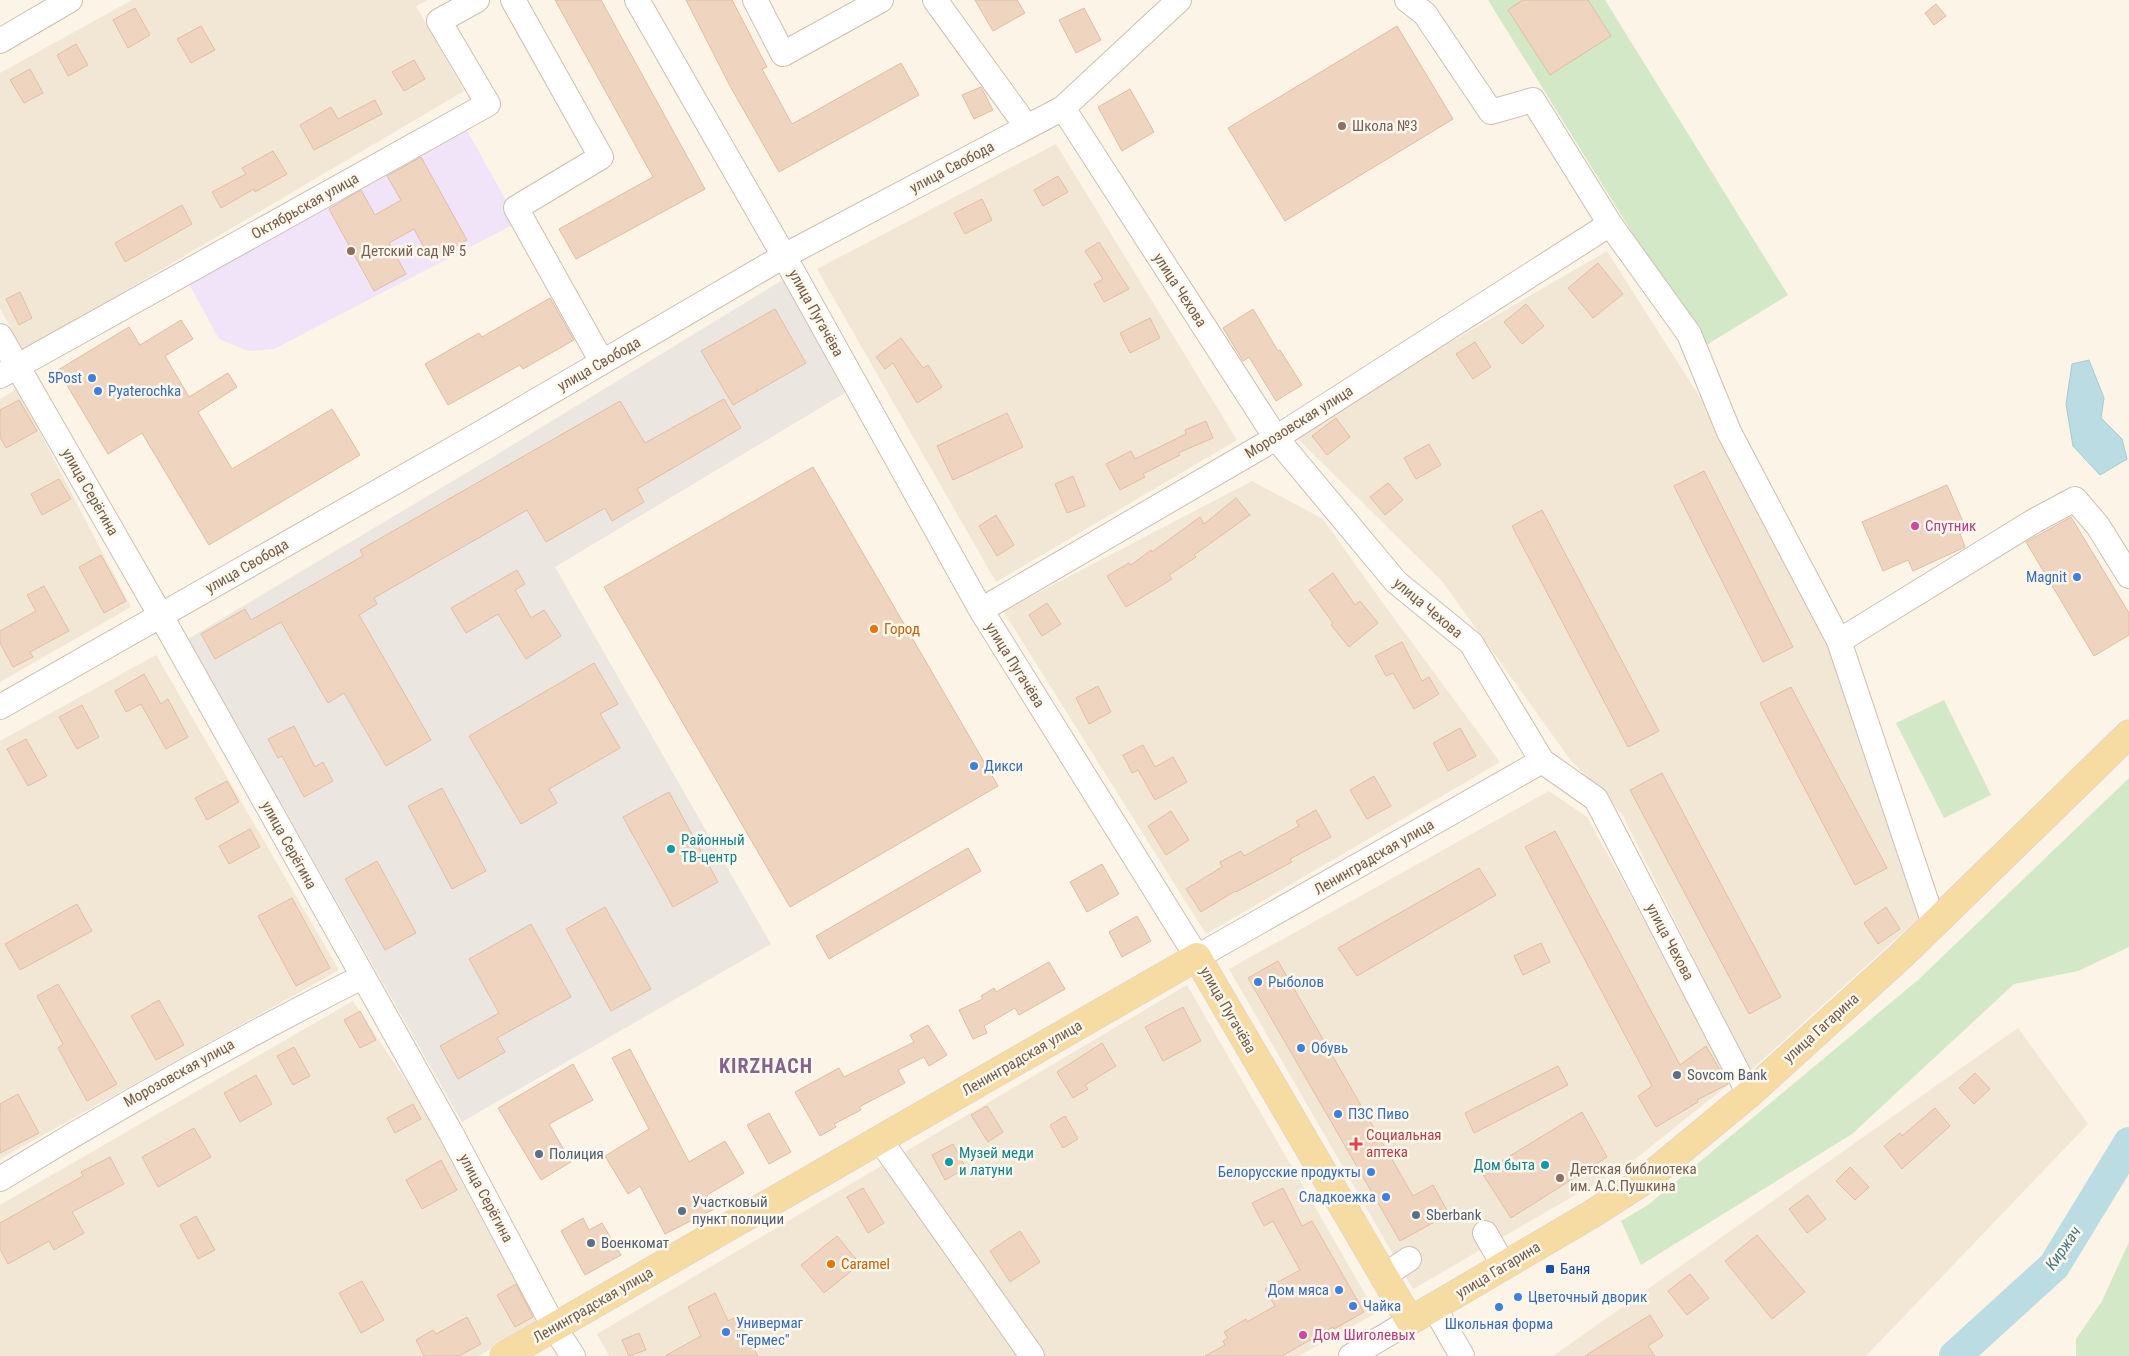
<svg xmlns="http://www.w3.org/2000/svg" width="2129" height="1356" viewBox="0 0 2129 1356" font-family="'Roboto Condensed',sans-serif">
  <rect width="100%" height="100%" fill="#fbf4e7"/>
  <path fill="#f2e7d5" d="M132 0H428L416 6 464 91 23 351 0 308V73Z
    M1056 144 1237 440 996 582 817 269Z
    M1607 251 1706 407 1828 648 1919 918 1750 1071 1622 814 1569 758 1442 581 1293 434Z
    M17 389 131 607 0 682V399Z
    M1252 481 1323 519 1382 602 1500 762 1206 934 1003 611Z
    M156 655 339 970 0 1159V741Z
    M1549 791 1587 817 1733 1081 1629 1164 1413 1289 1229 969Z
    M1187 985 1376 1313 1299 1356H609L597 1334Z
    M353 1001 428 1114 540 1319 479 1356H0V1205Z
    M2018 1028 2088 1124 1866 1356H1553Z"/>
  <path fill="#ece6e0" d="M784 279 845 393 555 567 771 944 462 1122 188 639 493 457Z"/>
  <path fill="#f1e3f8" d="M465 127 518 222 274 349 248 351 219 339 187 280Z"/>
  <path fill="#d2e8c6" d="M1488 0H1605L1788 295 1703 347Z
    M1944 700 1991 795 1944 818 1896 723Z
    M2129 778V947L2078 971 2014 984 1852 1134 1641 1265 1621 1221 1648 1205 1918 980Z
    M2129 1242V1356H2076V1339L2102 1301Z"/>
  <path fill="#bcdce4" stroke="#a3cbd5" d="M2089 360 2104 398 2101 418 2122 439 2127 459 2100 475 2073 446 2066 404 2072 364Z"/>
  <g fill="none" stroke-linecap="round" stroke-linejoin="round">
    <path stroke="#bcdce4" stroke-width="32" d="M1955 1356 2054 1266 2129 1143"/>
  </g>
  <path fill="#efd5c0" stroke="#e1bda1" d="M555 0H601L705 189 576 259 559 229 653 177Z
    M686 0H732L767 67 762 69 792 124 901 63 919 95 779 172 730 86Z
    M975 0H1017L1025 13 993 31Z
    M1523 0H1588L1611 36 1550 75 1508 10Z
    M1936 4 1946 16 1934 25 1925 13Z
    M135 8 150 35 128 48 113 20Z
    M1084 8 1101 40 1076 53 1059 20Z
    M201 26 215 50 191 63 177 39Z
    M1397 26 1453 119 1285 221 1228 128Z
    M76 44 88 65 68 76 57 55Z
    M414 60 425 79 404 91 392 72Z
    M30 69 43 93 24 103 10 80Z
    M981 87 993 110 974 119 962 95Z
    M1130 89 1154 132 1122 151 1098 107Z
    M375 100 382 114 314 150 300 125 331 107 338 119Z
    M273 151 287 174 255 192 254 189 221 208 212 192 246 174 242 168Z
    M421 157 467 240 431 260 414 229 389 243 406 274 374 291 329 209 361 190 375 215 401 200 387 176Z
    M1058 176 1068 192 1043 206 1034 190Z
    M982 199 992 220 965 234 954 213Z
    M182 205 192 224 125 262 115 243Z
    M1099 242 1129 289 1104 302 1094 284 1103 279 1085 251Z
    M1598 263 1623 294 1593 318 1568 288Z
    M20 292 32 318 19 325 6 299Z
    M550 298 574 340 523 369 520 365 448 405 425 364 479 333 482 337Z
    M1526 304 1544 326 1522 344 1504 322Z
    M775 309 806 363 733 405 701 351Z
    M1253 309 1278 351 1280 350 1302 385 1276 401 1249 357 1243 361 1223 328Z
    M1150 318 1160 338 1130 353 1120 333Z
    M181 320 193 339 165 356 189 397 228 373 237 387 198 412 232 469 332 409 360 455 209 545 142 433 108 454 58 370 129 327 140 345Z
    M901 338 923 368 928 365 942 387 917 403 893 363 885 369 876 357Z
    M1475 342 1491 367 1473 379 1456 354Z
    M724 399 741 428 637 489 644 502 612 521 605 508 546 542 527 510 374 598 377 604 359 615 431 740 386 766 344 693 328 703 281 622 215 659 201 634 245 609 251 620 363 556 360 550 620 401 645 443Z
    M19 400 37 431 6 448 0 437V410Z
    M1007 413 1023 447 953 480 937 446Z
    M1336 418 1350 437 1327 455 1312 436Z
    M1206 421 1213 438 1178 453 1180 455 1143 474 1145 477 1120 490 1106 464 1131 451 1135 459 1186 434 1185 430Z
    M1429 444 1441 465 1416 479 1404 458Z
    M813 467 998 786 790 907 604 587Z
    M1704 471 1793 647 1763 662 1674 486Z
    M1073 476 1085 506 1067 513 1055 484Z
    M59 479 71 499 42 515 31 494Z
    M1388 483 1403 500 1385 515 1370 497Z
    M1947 485 1967 531 1960 534 1965 547 1913 571 1908 560 1883 571 1862 522Z
    M1236 498 1250 515 1194 555 1196 557 1169 575 1172 579 1164 584 1126 607 1107 576 1129 563 1131 565 1151 550 1152 552 1200 517 1204 524Z
    M1542 510 1659 731 1628 747 1512 526Z
    M996 515 1014 545 997 556 979 526Z
    M2071 517 2129 613V635L2094 656 2026 542Z
    M101 555 126 601 104 613 79 567Z
    M517 570 525 584 515 590 531 618 544 610 561 636 526 659 498 614 466 633 451 608Z
    M1333 573 1355 605 1360 601 1378 623 1349 647 1331 625 1333 623 1309 590Z
    M44 586 69 631 30 652 33 657 13 667 0 643V631L36 611 27 595Z
    M1047 603 1061 624 1042 636 1029 615Z
    M1402 642 1422 681 1429 677 1439 694 1414 709 1393 673 1386 676 1375 656Z
    M594 663 618 704 600 714 620 748 549 789 557 803 521 824 469 736Z
    M144 674 161 704 168 699 188 737 166 749 141 704 126 712 115 691Z
    M1098 686 1111 712 1089 724 1076 698Z
    M1791 687 1887 868 1855 885 1760 703Z
    M82 705 99 737 77 749 59 717Z
    M294 726 315 767 323 762 333 781 304 797 282 756 278 758 268 739Z
    M1460 728 1476 756 1448 771 1433 743Z
    M26 739 47 776 28 786 7 749Z
    M1143 745 1155 767 1173 757 1187 782 1155 800 1138 770 1132 773 1123 755Z
    M1662 773 1781 997 1749 1014 1630 790Z
    M1374 776 1391 806 1367 819 1350 790Z
    M227 781 239 802 207 820 195 798Z
    M442 788 486 871 452 889 408 806Z
    M669 792 718 882 673 907 623 817Z
    M1316 810 1331 837 1290 859 1292 862 1236 892 1235 891 1201 912 1186 889 1222 867 1220 862 1241 851 1244 856 1299 826 1296 821Z
    M1171 811 1189 840 1166 855 1148 826Z
    M250 829 260 847 229 864 219 846Z
    M1555 831 1680 1065 1706 1046 1728 1084 1697 1100 1698 1102 1656 1127 1638 1096 1652 1086 1525 847Z
    M968 848 981 871 829 959 816 936Z
    M377 861 416 933 385 950 345 879Z
    M1102 864 1119 894 1087 912 1070 882Z
    M1479 868 1496 895 1357 976 1338 948Z
    M292 898 330 968 296 986 258 916Z
    M77 904 92 931 20 970 5 944Z
    M605 907 651 989 611 1011 566 929Z
    M1886 907 1900 929 1878 944 1864 923Z
    M1137 916 1151 941 1122 957 1109 932Z
    M531 924 571 997 497 1038 505 1052 458 1079 440 1046 499 1013 469 959Z
    M1541 943 1550 962 1523 975 1514 956Z
    M1278 961 1413 1196 1433 1185 1449 1214 1400 1241 1248 978Z
    M1049 962 1065 989 1019 1015 1015 1008 984 1026 987 1033 973 1039 959 1010 983 999 981 996 994 988 996 992Z
    M58 984 117 1084 87 1101 58 1048 63 1044 37 996Z
    M159 1000 184 1045 156 1060 131 1016Z
    M1183 1007 1201 1041 1163 1061 1145 1027Z
    M360 1011 376 1040 360 1048 344 1020Z
    M928 1025 947 1055 929 1066 924 1057 898 1070 905 1083 859 1107 861 1110 834 1124 836 1127 820 1136 795 1092 839 1068 844 1077 914 1042 910 1035Z
    M1102 1043 1116 1066 1085 1085 1088 1089 1073 1098 1057 1072Z
    M294 1047 310 1076 293 1085 277 1056Z
    M630 1049 689 1162 725 1141 744 1173 707 1195 714 1209 665 1234 640 1186 628 1194 605 1156 649 1129 612 1058Z
    M573 1064 593 1100 549 1124 571 1162 541 1180 498 1108Z
    M1558 1066 1568 1085 1474 1133 1465 1113Z
    M1975 1073 1990 1089 1974 1104 1959 1088Z
    M256 1075 272 1104 240 1122 224 1093Z
    M18 1094 39 1133 0 1153V1104Z
    M413 1104 421 1119 395 1133 387 1118Z
    M987 1106 1003 1132 988 1142 971 1115Z
    M1935 1108 1950 1126 1902 1169 1884 1146 1900 1133 1902 1136Z
    M1582 1112 1607 1157 1511 1218 1482 1173Z
    M769 1113 791 1152 769 1164 747 1125Z
    M1065 1116 1078 1139 1063 1148 1050 1125Z
    M194 1128 211 1157 158 1187 142 1157Z
    M953 1144 966 1168 945 1180 932 1155Z
    M110 1157 124 1184 72 1212 84 1233 54 1250 49 1241 8 1264 0 1249V1223L83 1176 81 1172Z
    M441 1160 457 1190 422 1209 406 1180Z
    M1850 1167 1869 1187 1855 1200 1836 1181Z
    M863 1188 884 1223 868 1233 847 1197Z
    M1283 1188 1302 1226 1312 1221 1364 1312 1334 1329 1333 1327 1282 1356H1205L1225 1345 1223 1341 1228 1338 1224 1332 1246 1319 1247 1322 1275 1306 1265 1289 1300 1270 1273 1221 1264 1226 1252 1203Z
    M1808 1195 1826 1219 1807 1233 1789 1209Z
    M196 1216 215 1250 198 1259 180 1225Z
    M583 1218 589 1230 602 1223 621 1255 585 1275 561 1231Z
    M1020 1231 1040 1262 1010 1282 990 1251Z
    M1757 1235 1805 1292 1772 1319 1725 1261Z
    M837 1236 860 1264 824 1293 801 1265Z
    M1690 1274 1709 1298 1687 1315 1668 1291Z
    M362 1281 384 1320 361 1333 339 1293Z
    M516 1284 533 1317 515 1327 497 1295Z
    M715 1293 728 1321 736 1317 758 1356H665L701 1336 688 1307Z
    M1650 1315 1663 1336 1648 1346 1655 1356H1585Z
    M467 1317 481 1344 459 1356H424L416 1340 433 1330 436 1334Z
    M639 1333 646 1350 629 1356 622 1340Z"/>
  <g fill="none" stroke-linecap="round" stroke-linejoin="round">
    <g stroke="#cebfb0" stroke-width="26">
      <path id="minor" d="M513 0 601 157 516 208 602 362
        M637 0 784 256 981 610 1197 957 1542 761
        M755 0 783 54 881 0
        M935 0 1027 127
        M1407 0 1425 14 1491 112 1533 100 1610 224 1689 334 1729 432 1839 641
        M0 41 70 0
        M1063 108 1276 438 1396 582 1471 643 1542 761 1596 799 1749 1094
        M0 336 161 616 451 1133 554 1327 573 1356
        M0 376 488 104 439 21 477 0
        M981 610 1276 438 1610 224
        M0 707 481 433 784 256 1063 108 1179 0
        M1934 924 1839 641 2034 521 2075 499 2098 526 2129 576
        M880 1140 1032 1356
        M0 1179C118 1107 239 1039 362 977
        M1485 1233 1504 1266
        M1384 1276 1409 1259
        M1434 1307 1462 1356
        M1351 1356 1410 1321"/>
    </g>
    <g stroke="#d8d1cd" stroke-width="29">
      <path id="major" d="M504 1356 1197 957 1410 1321 1592 1214 1645 1180 1749 1094 1901 956 2129 734"/>
    </g>
    <use href="#minor" stroke="#fff" stroke-width="24"/>
    <use href="#major" stroke="#f6dba3" stroke-width="28"/>
  </g>
  <g fill="#8d6e63" stroke="#fef8ed" stroke-width="2">
    <circle cx="1342" cy="126" r="5"/>
    <circle cx="351" cy="251" r="5"/>
    <circle cx="1560" cy="1178" r="5"/>
  </g>
  <g fill="#3f7fe0" stroke="#fef8ed" stroke-width="2">
    <circle cx="92" cy="378" r="5"/>
    <circle cx="98" cy="391" r="5"/>
    <circle cx="2077" cy="577" r="5"/>
    <circle cx="974" cy="766" r="5"/>
    <circle cx="1258" cy="982" r="5"/>
    <circle cx="1301" cy="1048" r="5"/>
    <circle cx="1338" cy="1114" r="5"/>
    <circle cx="1371" cy="1172" r="5"/>
    <circle cx="1386" cy="1197" r="5"/>
    <circle cx="1339" cy="1290" r="5"/>
    <circle cx="1518" cy="1297" r="5"/>
    <circle cx="1353" cy="1306" r="5"/>
    <circle cx="1499" cy="1307" r="5"/>
    <circle cx="726" cy="1332" r="5"/>
  </g>
  <g fill="#d1479c" stroke="#fef8ed" stroke-width="2">
    <circle cx="1915" cy="526" r="5"/>
    <circle cx="1303" cy="1335" r="5"/>
  </g>
  <g fill="#e8710a" stroke="#fef8ed" stroke-width="2">
    <circle cx="874" cy="629" r="5"/>
    <circle cx="831" cy="1264" r="5"/>
  </g>
  <g fill="#0f9aa8" stroke="#fef8ed" stroke-width="2">
    <circle cx="671" cy="849" r="5"/>
    <circle cx="949" cy="1162" r="5"/>
    <circle cx="1545" cy="1165" r="5"/>
  </g>
  <g fill="#5c6f8a" stroke="#fef8ed" stroke-width="2">
    <circle cx="1677" cy="1075" r="5"/>
    <circle cx="539" cy="1154" r="5"/>
    <circle cx="682" cy="1211" r="5"/>
    <circle cx="1416" cy="1215" r="5"/>
    <circle cx="591" cy="1243" r="5"/>
  </g>
  <path fill="#e0444e" stroke="#fef8ed" stroke-width="2" d="M1353.5 1136.5h5v5h5v5h-5v5h-5v-5h-5v-5h5z"/>
  <rect fill="#1a4fb4" stroke="#fef8ed" stroke-width="2" x="1545" y="1264" width="10" height="10" rx="2.5"/>
  <g text-anchor="middle" dominant-baseline="central" stroke-width="5" stroke-linejoin="round" paint-order="stroke">
    <g font-size="15" fill="#785e54" stroke="#fef8ed" text-anchor="start">
      <text x="1352" y="126">Школа №3</text>
      <text x="361" y="251">Детский сад № 5</text>
      <text x="1570" y="1169">Детская библиотека<tspan x="1570" dy="17">им. А.С.Пушкина</tspan></text>
    </g>
    <g font-size="15" fill="#735c4c" stroke="#fef8ed">
      <text transform="translate(952 167) rotate(-28)">улица Свобода</text>
      <text transform="translate(305 206) rotate(-29)">Октябрьская улица</text>
      <text transform="translate(1180 290) rotate(57)">улица Чехова</text>
      <text transform="translate(816 313) rotate(61)">улица Пугачёва</text>
      <text transform="translate(599 364) rotate(-30)">улица Свобода</text>
      <text transform="translate(1299 422) rotate(-32)">Морозовская улица</text>
      <text transform="translate(90 492) rotate(60)">улица Серёгина</text>
      <text transform="translate(247 566) rotate(-30)">улица Свобода</text>
      <text transform="translate(1428 608) rotate(40)">улица Чехова</text>
      <text transform="translate(1015 665) rotate(58)">улица Пугачёва</text>
      <text transform="translate(289 845) rotate(61)">улица Серёгина</text>
      <text transform="translate(1374 857) rotate(-30)">Ленинградская улица</text>
      <text transform="translate(1670 942) rotate(62)">улица Чехова</text>
      <text transform="translate(1228 1010) rotate(60)">улица Пугачёва</text>
      <text transform="translate(1821 1028) rotate(-42)">улица Гагарина</text>
      <text transform="translate(1022 1058) rotate(-30)">Ленинградская улица</text>
      <text transform="translate(179 1073) rotate(-29)">Морозовская улица</text>
      <text transform="translate(486 1198) rotate(62)">улица Серёгина</text>
      <text transform="translate(1498 1270) rotate(-31)">улица Гагарина</text>
      <text transform="translate(593 1305) rotate(-30)">Ленинградская улица</text>
    </g>
    <g font-size="15" fill="#366cbe" stroke="#fef8ed" text-anchor="start">
      <text x="82" y="378" text-anchor="end">5Post</text>
      <text x="108" y="391">Pyaterochka</text>
      <text x="2067" y="577" text-anchor="end">Magnit</text>
      <text x="984" y="766">Дикси</text>
      <text x="1268" y="982">Рыболов</text>
      <text x="1311" y="1048">Обувь</text>
      <text x="1348" y="1114">ПЗС Пиво</text>
      <text x="1361" y="1172" text-anchor="end">Белорусские продукты</text>
      <text x="1376" y="1197" text-anchor="end">Сладкоежка</text>
      <text x="1329" y="1290" text-anchor="end">Дом мяса</text>
      <text x="1528" y="1297">Цветочный дворик</text>
      <text x="1363" y="1306">Чайка</text>
      <text x="736" y="1323">Универмаг<tspan x="736" dy="17">"Гермес"</tspan></text>
      <text x="1499" y="1324" text-anchor="middle">Школьная форма</text>
    </g>
    <g font-size="15" fill="#b23c85" stroke="#fef8ed" text-anchor="start">
      <text x="1925" y="526">Спутник</text>
      <text x="1313" y="1335">Дом Шиголевых</text>
    </g>
    <g font-size="15" fill="#c56008" stroke="#fef8ed" text-anchor="start">
      <text x="884" y="629">Город</text>
      <text x="841" y="1264">Caramel</text>
    </g>
    <g font-size="15" fill="#0d838f" stroke="#fef8ed" text-anchor="start">
      <text x="681" y="840">Районный<tspan x="681" dy="17">ТВ-центр</tspan></text>
      <text x="959" y="1153">Музей меди<tspan x="959" dy="17">и латуни</tspan></text>
      <text x="1535" y="1165" text-anchor="end">Дом быта</text>
    </g>
    <g font-size="15" fill="#4e5e75" stroke="#fef8ed" text-anchor="start">
      <text x="1687" y="1075">Sovcom Bank</text>
      <text x="549" y="1154">Полиция</text>
      <text x="692" y="1202">Участковый<tspan x="692" dy="17">пункт полиции</tspan></text>
      <text x="1426" y="1215">Sberbank</text>
      <text x="601" y="1243">Военкомат</text>
    </g>
    <g font-size="15" fill="#be3a42" stroke="#fef8ed" text-anchor="start">
      <text x="1366" y="1135">Социальная<tspan x="1366" dy="17">аптека</tspan></text>
    </g>
    <g font-size="15" fill="#164399" stroke="#fef8ed" text-anchor="start">
      <text x="1560" y="1269">Баня</text>
    </g>
    <g font-size="16" font-style="italic" fill="#477885" stroke="#fef8ed">
      <text transform="translate(2063 1248) rotate(-55)">Киржач</text>
    </g>
    <g font-size="20" font-weight="bold" letter-spacing="1" fill="#83648f" stroke="#fef8ed">
      <text x="766" y="1066">KIRZHACH</text>
    </g>
  </g>
</svg>
